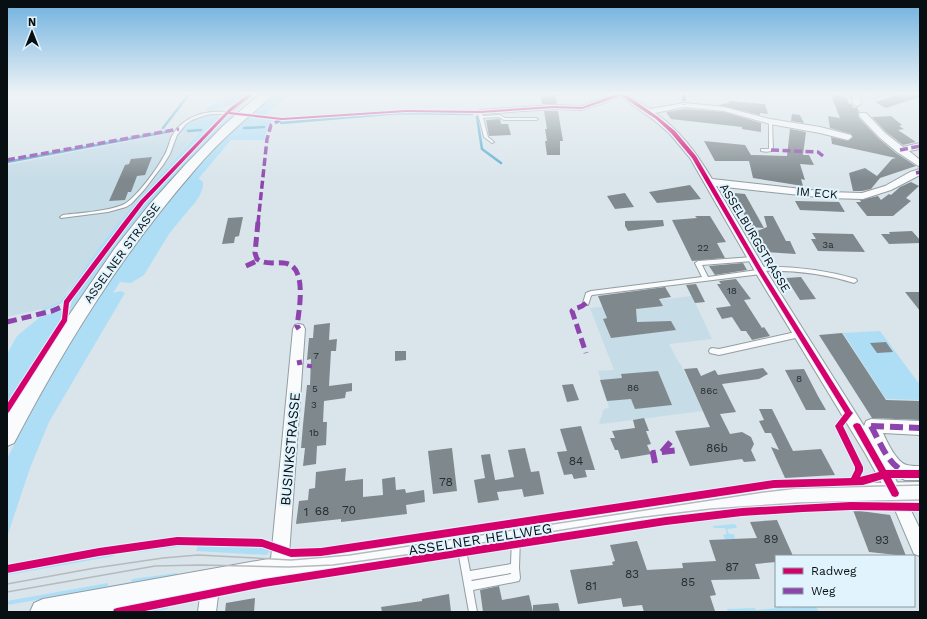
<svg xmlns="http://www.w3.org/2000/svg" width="927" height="619" viewBox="0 0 927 619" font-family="'Work Sans',sans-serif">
  <rect width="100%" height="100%" fill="#d9e5eb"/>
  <path fill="#c6dce7" d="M200 130 137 201 59 302 42 309 7 317V165L172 133V136L180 135 186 131Z
    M692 296 712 339 669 344 679 363H680L703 411 601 424 599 423 604 409 609 408 598 371 614 370 590 308Z"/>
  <path fill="#addef6" d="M235 93H252C235 105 228 107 208 111L206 108Z
    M273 93H293L262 117 248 114Z
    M212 114 218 115 220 118 177 161 133 210 62 303 41 312 42 309 59 302 68 292 104 241 137 201 200 131H186L178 135C187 123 196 117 212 114Z
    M230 115 238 116 69 315C71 293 89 275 102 257 140 206 183 158 230 115Z
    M246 117 273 120 268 125 264 140H231L199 178V179L203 182C204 190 196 203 191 207L169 234 144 275 131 283 120 282 113 293 121 291 125 293 49 422 30 468 7 537V459L44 384 116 267 180 184Z
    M60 311H64V314L62 319 7 405V354L17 336 40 317Z
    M880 331 920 385V400L886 399 843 333Z
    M735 524 737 528 727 529 729 534H734L735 539H725L723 535 727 534 725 528H714L713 526Z
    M175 543H184L185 546 137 552 138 549 115 552 114 556 7 575V572L9 571C64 560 119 550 175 543Z
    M201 545 272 548 267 555 196 551 198 546Z
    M177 573 176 576 7 605V601L108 583V586L131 582 132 579Z
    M170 603 167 609 151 612H127Z
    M777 606H781L782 608 816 606 818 611 820 612H728L727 609 755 608 756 610 777 608Z"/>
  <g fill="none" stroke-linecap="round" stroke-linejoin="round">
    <path stroke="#5aacce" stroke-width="2.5" d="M477 117 482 149 501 163
      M281 123 400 113 472 114
      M163 128 190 93
      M244 128 264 127
      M188 131 201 130
      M7 162 166 132"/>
  </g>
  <path fill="#7f898d" d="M830 93H835L847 98 848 103 851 104 854 108 857 107 859 112 858 114 859 118 878 138 896 153 916 166 880 178 871 189 862 191H853L849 173 865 168 877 176 892 159 896 158 832 144 831 137 848 141 853 137 851 134 830 128 828 116 840 118Z
    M903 93H920V97L886 108 875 102Z
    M555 95 557 104H542L541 97Z
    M729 101 765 104 768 114 760 113V115L717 105 729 103Z
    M685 109 724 112 761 123V132L742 129V127L671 119 666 112Z
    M544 111H558L563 141H560V155H547L545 141H547L545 129H547Z
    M792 114 800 115 804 123 791 121Z
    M891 116 902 125 899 126 904 129 898 130 916 142 903 145 886 132 872 117Z
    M500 119 501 124H508L511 135 489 136 486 120Z
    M790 129 806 132 803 155H809L814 165 800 164 805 180 801 179 803 186 753 178 749 161H715L704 141 745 145 751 155 787 156Z
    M152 157 145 175 137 176 131 192H128L125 200 109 201 125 165 129 164 131 159Z
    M911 182 919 186 906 198 911 201 893 216H867L856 202H861L860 200 878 196 881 200 889 194 891 195 900 187Z
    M690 185 701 199 657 203 649 192Z
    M625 193 634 207 615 209 607 196Z
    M734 193 745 194 764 228 750 227Z
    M795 201 839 202 845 212 800 210Z
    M695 216H710L726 242 717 243 725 258 692 261 672 220 697 218Z
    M764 216H773L786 241H790L796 254 765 252 757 231 767 227Z
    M243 217 239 236 235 237 234 243 222 244 228 218Z
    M663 220 664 226 628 231 625 226V221Z
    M912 231 920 240V243L889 244 881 234H890L889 232Z
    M812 233 853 234 865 252 818 251 811 239H816Z
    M743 263 747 270 715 275 709 266Z
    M801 277 816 299 800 300 786 278Z
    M736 279 751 299 744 300 762 328 764 327 770 336 752 340 746 331H741L732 317 722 319 716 308 731 306 717 284H721L719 281Z
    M696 284 705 302 695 303 686 285Z
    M665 287 671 297 659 299 663 306 636 309 637 322 671 321 676 330 611 338 603 319 607 318 598 296Z
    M905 292H920V311Z
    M330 323 329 340 337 339 336 351H331L329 386 352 383V391L346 392 345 398 324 401 323 422H327L326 445 317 446 316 464 303 466 305 448H301L303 425 307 385H310L311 359 307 360 309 338H313L314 325Z
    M842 333 886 400 920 401V420L872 418 819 335Z
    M886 342 893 352 877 353 870 343Z
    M395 351H406V360L395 361Z
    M697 368 701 376 715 370 718 375 763 368 768 374 759 379 722 384 736 412 720 414 730 434 742 432 751 437 754 444 751 450 756 461 744 462 742 459 690 466 675 431 710 427 684 369Z
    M804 369 818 396 826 410H806L785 370Z
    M658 371 672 405 635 409 631 399 607 401 600 380 622 378 621 374Z
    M573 384 579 400 567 402 562 385Z
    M759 409H772L793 451 821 449 835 475 785 478 771 447 779 450 771 433H765L759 421 764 420Z
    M644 418 649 431H646L651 444 647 445 651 454 621 459 618 450H615L610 438H615L612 431 635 428 633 420Z
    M581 426 595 470H585L587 477 574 479 572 474 564 475 557 452 567 451 560 429Z
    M452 448 457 491 433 494 428 451Z
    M525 448 531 472 539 471 544 494 524 497 522 489 497 492 499 500 478 503 474 480 485 478 481 455 490 454 495 480 514 477 508 450Z
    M346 468 345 481 363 479V497L383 495 382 479 395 477 396 490 405 489 406 493 424 490 425 502 406 505 407 514 341 522V519L296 524 299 501 308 500 309 489 315 488 316 472Z
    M853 510 890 515 906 556 869 552Z
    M777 520 793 556H776V562L755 564 760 579 711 580 716 595 710 596 715 611 644 612 642 605 623 607 621 598 578 604 570 570 613 565 612 562 615 561 610 545 637 541 647 570 683 568 682 563 716 561 709 540 757 538 750 522Z
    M499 586 502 600 529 595 533 612H483L480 590Z
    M449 594 451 612H382L381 607 422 601V599Z
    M255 598 254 612H225L226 603Z
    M558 603 560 612H533V605Z"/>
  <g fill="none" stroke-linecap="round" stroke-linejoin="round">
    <g stroke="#949da1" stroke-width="2">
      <path id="lane" d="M250 93H255L229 114H213L206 115 192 120 186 124 177 135 170 154 163 165 144 190 131 204 126 207 108 212 61 218 60 217 63 215C79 213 113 211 126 203 138 195 157 169 164 156 168 150 169 142 172 136 183 116 206 110 227 112Z
        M479 112H481L483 116 500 115 505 118H536L538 119 536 120H504L499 117 483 118 488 137 494 142 492 143 484 137 478 113Z
        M769 120 772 121 773 150C771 152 765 152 761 151V149H769Z
        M753 257 756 259 753 261 702 265 708 277 757 270 756 269 759 267C793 266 824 270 856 279L857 281 854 283C824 274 795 270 763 271V273L761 274 592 295 591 296 588 305H584L583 303 586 293 591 291 702 277 695 263 698 261Z
        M800 331 802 332 803 334 802 336 800 337 719 355 710 353 709 351 710 349 712 348 719 349Z
        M516 533 519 534 520 537 519 568 520 578 519 581 473 590 477 612H469L457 545 458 542 461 541 464 542 465 545 470 571 511 564 512 537 513 534ZM511 573V574L472 581 471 580Z"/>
    </g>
    <g stroke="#949da1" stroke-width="2">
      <path id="street" d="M616 93H626L650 109 684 103 724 107 770 119 820 127 851 135 852 137 848 140 820 133 770 124 724 111 684 107 655 113C680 130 697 154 712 179L828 192 862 193 885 186 910 172 920 169V175L891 190 863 199 828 198 716 186 765 269 864 426 866 421 871 419 920 421V435L883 433C887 442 897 463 907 465 911 466 916 466 920 466V480H905L893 474 920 529V556L914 554 890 498 865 453 757 275 690 158 670 134 654 120 621 97 582 110 553 109 480 114 476 112 480 110 553 105 581 106Z
        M852 93H874L879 96 875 98 860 95 861 104 857 106 853 104Z
        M860 113H866L885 133 903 147 920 143V149L909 151 920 160V167L897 152 879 137 860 117 859 115Z
        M299 324 303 325 305 329 288 569 285 575 279 578 273 575 270 569 293 329 295 325Z
        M211 571 217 574 220 580 216 612H198L202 580 205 574Z"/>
    </g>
    <g stroke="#949da1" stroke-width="2">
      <path id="secondary" d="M261 93H273C264 105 251 114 240 124 223 139 207 155 193 172 121 255 65 346 14 443L7 446V416L54 337 115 248 149 205 185 165 223 126Z
        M920 482V504L809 506 702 517 279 581 111 612H30L34 603 43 599 279 557 702 495 809 484Z"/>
    </g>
    <use href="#lane" fill="#f9fbfc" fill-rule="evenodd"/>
    <use href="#street" fill="#f9fbfc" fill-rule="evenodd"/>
    <use href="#secondary" fill="#f9fbfc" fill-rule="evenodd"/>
    <path stroke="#b7babc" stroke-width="1.5" d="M7 584 95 568 163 558 198 555 291 560 349 555 763 492 797 488 920 485
      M7 592 155 566 200 565 289 567 333 565 420 553 637 518 711 509 800 503 920 500"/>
    <path stroke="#8e44ad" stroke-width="3.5" stroke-dasharray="8 3.5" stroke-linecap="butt" d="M684 93V105
      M771 150 818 152 823 156
      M900 150 920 146
      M7 160 179 129
      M916 173 920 172
      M258 223 267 139 271 125 280 120"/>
    <path stroke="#8e44ad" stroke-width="5" stroke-dasharray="10 5" stroke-linecap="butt" d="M258 222 255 253 257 259C265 265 275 262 284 263 308 265 299 310 297 326L299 329
      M246 266 259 260
      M586 303C580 309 576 307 572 311L586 353
      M7 322 52 311 66 305
      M297 363 302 362
      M309 368 310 364"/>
    <path stroke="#8e44ad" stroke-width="6" stroke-dasharray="13 6" stroke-linecap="butt" d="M871 426C880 442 887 463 904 472
      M871 426 920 428
      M662 452 674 438
      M655 463 653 453 679 450"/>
    <g stroke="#e1f3fd" stroke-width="2">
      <path id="cycleway" d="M250 93H255L230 112 282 118 406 110 480 111 553 106 582 107 618 93H624L658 117 675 131 696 156 763 271 851 411 853 413 843 426 863 467V471L860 477 879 472 853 426 854 424 857 423 860 424 886 470H920V478H891L899 493 898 496 895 497 892 496 883 479 863 485 774 488 321 556 291 557 262 547 177 545 99 556 7 573V565L99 548 177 537 262 539 291 549 321 548 774 480 851 478 855 470V467L835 426 845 413 759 273 692 158 671 133 656 119 621 96 582 109 553 108 480 113 406 112 282 120 228 114 144 203 69 303 67 321 9 412 7 413V404L62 319 64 301 122 224 140 201 230 108Z
        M851 502 920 503V511L851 510 803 512 742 516 666 525 264 587 140 612H113L114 609 117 608 264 579 666 517 742 508Z"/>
    </g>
    <use href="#cycleway" fill="#d6006c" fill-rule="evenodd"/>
  </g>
  <linearGradient id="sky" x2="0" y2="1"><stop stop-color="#6fb1de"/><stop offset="0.52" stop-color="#eef3f6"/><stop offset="1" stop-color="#eef3f6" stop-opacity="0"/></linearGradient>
  <rect width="927" height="180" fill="url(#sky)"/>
  <g text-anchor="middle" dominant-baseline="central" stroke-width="4" stroke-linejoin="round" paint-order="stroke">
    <g font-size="10" fill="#252e31">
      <text x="828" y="244">3a</text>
      <text x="703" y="247">22</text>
      <text x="732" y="290">18</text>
      <text x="316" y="355">7</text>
      <text x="799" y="378">8</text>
      <text x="633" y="387">86</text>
      <text x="315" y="388">5</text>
      <text x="709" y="390">86c</text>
      <text x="314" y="404">3</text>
      <text x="314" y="432">1b</text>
    </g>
    <g font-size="12" fill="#070f12" stroke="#e1f3fd">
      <text transform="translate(817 193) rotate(5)">IM ECK</text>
      <text transform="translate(755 238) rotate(59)">ASSELBURGSTRASSE</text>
      <text transform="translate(122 253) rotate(-54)">ASSELNER STRASSE</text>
    </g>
    <g font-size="12" fill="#252e31">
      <text x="717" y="448">86b</text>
      <text x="576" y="461">84</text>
      <text x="446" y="482">78</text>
      <text x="349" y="510">70</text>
      <text x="322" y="511">68</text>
      <text x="306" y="512">1</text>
      <text x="771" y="539">89</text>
      <text x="882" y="540">93</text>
      <text x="732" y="567">87</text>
      <text x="632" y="574">83</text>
      <text x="688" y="582">85</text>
      <text x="591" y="586">81</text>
    </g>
    <g font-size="14" fill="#070f12" stroke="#e1f3fd">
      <text transform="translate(290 449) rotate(-85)">BUSINKSTRASSE</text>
      <text transform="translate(480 539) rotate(-9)">ASSELNER HELLWEG</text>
    </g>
  </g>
  <rect width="927" height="619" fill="none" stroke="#070f12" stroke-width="16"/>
  <rect x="775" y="555" width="140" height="52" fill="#e1f3fd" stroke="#8a989f"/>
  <rect x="783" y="568" width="20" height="6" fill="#d6006c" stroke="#8a989f"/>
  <text x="811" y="575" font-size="12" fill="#070f12">Radweg</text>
  <rect x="783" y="588" width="20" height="6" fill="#8e44ad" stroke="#8a989f"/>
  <text x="811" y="595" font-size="12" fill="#070f12">Weg</text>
  <g transform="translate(32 32)" stroke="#e1f3fd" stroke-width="3" paint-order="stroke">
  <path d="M0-3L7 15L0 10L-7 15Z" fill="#070f12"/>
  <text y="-6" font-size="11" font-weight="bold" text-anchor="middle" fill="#070f12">N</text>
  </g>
</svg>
